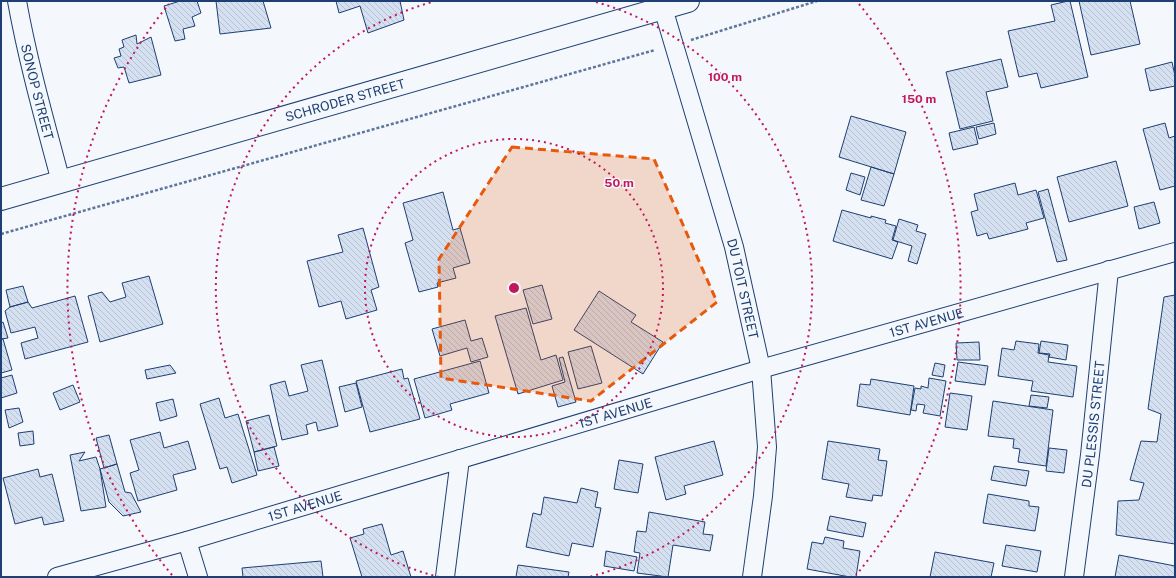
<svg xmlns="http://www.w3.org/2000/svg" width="1176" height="578" viewBox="0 0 1176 578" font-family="'Public Sans',sans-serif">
  <defs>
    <pattern id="building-back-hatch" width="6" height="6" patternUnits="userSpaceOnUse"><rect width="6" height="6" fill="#d5e0f0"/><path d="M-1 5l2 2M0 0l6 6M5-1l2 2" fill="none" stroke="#b6c1d1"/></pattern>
  </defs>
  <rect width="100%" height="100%" fill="#f4f7fb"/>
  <path fill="url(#building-back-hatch)" stroke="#1d3f73" d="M180 1H197L201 13 192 17 195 26 183 29 185 39 175 41 164 6Z
    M216 1H263L271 28 220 34Z
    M336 1H400L404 20 368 33 360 6 339 13Z
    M1068 1H1070L1088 77 1041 88 1037 73 1019 77 1008 31 1055 21 1051 5Z
    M1079 1H1130L1140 44 1091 55Z
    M136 35 137 44 151 37 161 75 129 83 124 67 118 68 114 58 121 56 119 49 124 47 122 40Z
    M1001 59 1008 87 986 92 993 121 960 129 946 72Z
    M1172 62 1175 76V86L1150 91 1145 69Z
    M851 116 906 132 894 174 839 157Z
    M994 123 996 134 979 139 976 127Z
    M1165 123 1169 138 1175 136V186L1160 190 1143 129Z
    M974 127 978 144 953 150 949 133Z
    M1116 161 1128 206 1069 222 1057 177Z
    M871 167 894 174 884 206 861 200Z
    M851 173 865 177 860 195 846 190Z
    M1015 183 1018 195 1036 190 1044 218 1026 223 1028 229 989 239 987 233 977 236 971 212 978 210 974 194Z
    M1048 189 1067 260 1057 262 1038 192Z
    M443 192 453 230 460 228 470 263 453 268 456 278 437 283 438 287 419 292 405 243 413 240 403 203Z
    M1154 202 1160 223 1139 229 1134 207Z
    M842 210 871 218V216L886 220 885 223 896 226 892 240 898 242 892 259 833 241Z
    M899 219 918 225 916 231 926 234 917 264 908 261 912 246 893 240Z
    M363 228 379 287 371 290 377 310 346 319 341 301 319 307 307 261 343 252 338 235Z
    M149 276 163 324 100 342 88 296 102 292 110 302 126 297 122 283Z
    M542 285 552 319 533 324 523 290Z
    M23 286 28 302 10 307 6 290Z
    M599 291 636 315 631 322 663 342 643 374 574 330Z
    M1175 295V544L1116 535 1118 501 1139 500 1144 483 1130 480 1141 441 1157 442 1161 414 1148 409 1164 297Z
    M75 296 88 342 25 359 21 343 38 338 35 327 11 333 5 311 10 307 28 302 32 308Z
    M526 308 541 360 556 355 563 380 518 394 495 316Z
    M465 320 471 341 482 338 488 357 471 362 467 348 440 356 432 329Z
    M3 322 8 338 1 339V323Z
    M1 339H3L12 370 1 373Z
    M1016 341 1039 344 1038 353 1049 355 1048 362 1077 366 1073 397 1031 391 1033 381 998 376 1002 348 1014 350Z
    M1041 341 1068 345 1066 360 1049 357 1050 354 1039 353Z
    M979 342 980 360H957L956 343Z
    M591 346 602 383 578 389 568 352Z
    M563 357 576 402 558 407 552 386 565 382 559 358Z
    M322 360 338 426 318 431 316 422 306 425 308 434 282 440 270 385 285 381 289 396 308 391 301 365Z
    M480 361 489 393 450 404 452 410 425 418 414 379Z
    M958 362 988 366 985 385 955 381Z
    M935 363 945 365 943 377 932 375Z
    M170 365 176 373 147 379 145 370Z
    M402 369 404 379 408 378 420 419 370 432 356 381Z
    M12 375 17 393 1 398V378Z
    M929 378 946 381 940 416 923 413 925 405 917 404 916 411 911 410 915 388 921 389V386L928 388Z
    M871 379 914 386 910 415 857 406 860 384 870 385Z
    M356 383 362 407 345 412 339 387Z
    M73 385 80 402 60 410 53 393Z
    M950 393 972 396 967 430 945 427Z
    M1031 395 1049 397 1047 408 1029 406Z
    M219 398 225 418 238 414 257 475 232 483 227 467 220 469 200 404Z
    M173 399 177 416 160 421 156 403Z
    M993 401 1053 410 1046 466 1018 462 1020 449 1013 448 1014 439 988 436Z
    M19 408 23 422 9 428 5 410Z
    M269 415 277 446 254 452 246 421Z
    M33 431 34 444 20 446 18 433Z
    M160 432 164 448 188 441 196 469 173 475 177 490 138 501 130 473 139 470 130 440Z
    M109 435 117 464 104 468 96 438Z
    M714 441 723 475 684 486 686 494 666 500 655 457Z
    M828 441 880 449 878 460 887 461 882 496 873 495 872 501 846 497 849 484 822 479Z
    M274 447 279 466 258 471 254 452Z
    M1049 448 1067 450 1064 473 1046 471Z
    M85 452 79 461 96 457 100 469 106 507 81 511 70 455Z
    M619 460 643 464 638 493 614 489Z
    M117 464 125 492 131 493 141 512 123 516 109 502 100 469Z
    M994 466 1029 471 1026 486 991 480Z
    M38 469 40 477 52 474 64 521 44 525 42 517 15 524 3 478Z
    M581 488 598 492 595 507 601 508 593 547 572 543 569 556 526 547 533 513 541 515 544 497 577 503Z
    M988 494 1029 501V506L1039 507 1035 531 983 523Z
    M649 512 705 522 703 534 713 535 710 551 673 545 668 577 637 573 640 553 634 552 637 531 646 532Z
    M830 516 866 523 863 537 827 530Z
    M382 524 391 555 403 551 411 577H362L350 538 364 534 363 529Z
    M825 537 844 541 843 548 860 551 856 577H850L807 569 812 542 823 544Z
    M1006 545 1041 551 1037 572 1002 566Z
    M606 551 637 557 634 571 604 566Z
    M935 552 994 563 991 577H930Z
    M1119 555 1175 566V577H1115Z
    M321 561 323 577H243L242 568Z
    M518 565 569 572 568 577H516Z"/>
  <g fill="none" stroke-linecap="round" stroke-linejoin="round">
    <g stroke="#1d3f73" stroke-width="20">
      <g id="street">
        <path id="s1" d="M17 1C28 62 45 122 61 182"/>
        <path id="s2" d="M663 8 734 247 761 369 767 447 763 496 752 577"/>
        <path d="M187 541 198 577"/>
        <path id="s3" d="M57 577 187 541 761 369 1175 252"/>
        <path d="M445 577 460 459"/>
        <path id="s4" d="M1074 577 1090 455 1109 270"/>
      </g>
    </g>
    <g stroke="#1d3f73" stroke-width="24">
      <g id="highway">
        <path id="s5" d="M1 199 688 1"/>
      </g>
    </g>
    <path stroke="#5e769c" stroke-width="2.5" stroke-dasharray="3 2" stroke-linecap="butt" d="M691 40 817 1
      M1 234 655 50"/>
    <use href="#street" stroke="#f4f7fb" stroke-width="18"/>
    <use href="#highway" stroke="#f4f7fb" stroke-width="22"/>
  </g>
  <path fill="#e8590c" fill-opacity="0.2" stroke="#e8590c" stroke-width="3" stroke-dasharray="8 5" stroke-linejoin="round" d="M512 147 654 159 717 302 591 401 441 378 439 259Z"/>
  <g fill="none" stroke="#c2185b" stroke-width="2" stroke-dasharray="2 4">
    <circle cx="514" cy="288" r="149"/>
    <path d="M439 577A298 298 0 0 1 432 2M596 2A298 298 0 0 1 589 577"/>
    <path d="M172 575A447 447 0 0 1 169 4M859 4A447 447 0 0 1 856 575"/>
  </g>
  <g text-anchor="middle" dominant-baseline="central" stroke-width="3" stroke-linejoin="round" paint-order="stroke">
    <g font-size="13" fill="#1d3f73" stroke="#f4f7fb">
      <text stroke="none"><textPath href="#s1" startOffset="93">SONOP STREET</textPath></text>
      <text stroke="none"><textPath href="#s5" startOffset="358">SCHRODER STREET</textPath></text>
      <text stroke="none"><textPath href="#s2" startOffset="292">DU TOIT STREET</textPath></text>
      <text stroke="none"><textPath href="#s3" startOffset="906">1ST AVENUE</textPath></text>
      <text stroke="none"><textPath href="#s3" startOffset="582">1ST AVENUE</textPath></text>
      <text stroke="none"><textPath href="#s4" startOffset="154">DU PLESSIS STREET</textPath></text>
      <text stroke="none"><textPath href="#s3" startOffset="258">1ST AVENUE</textPath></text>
    </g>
  </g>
  <circle cx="514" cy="288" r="6" fill="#c2185b" stroke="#f4f7fb" stroke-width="2"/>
  <g font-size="12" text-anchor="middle" font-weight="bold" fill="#c2185b" stroke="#f4f7fb" stroke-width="3" stroke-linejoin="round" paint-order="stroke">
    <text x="725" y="81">100 m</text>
    <text x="919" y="103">150 m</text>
    <text x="619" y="187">50 m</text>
  </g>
  <rect width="1176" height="578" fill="none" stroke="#1d3f73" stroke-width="4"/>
</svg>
